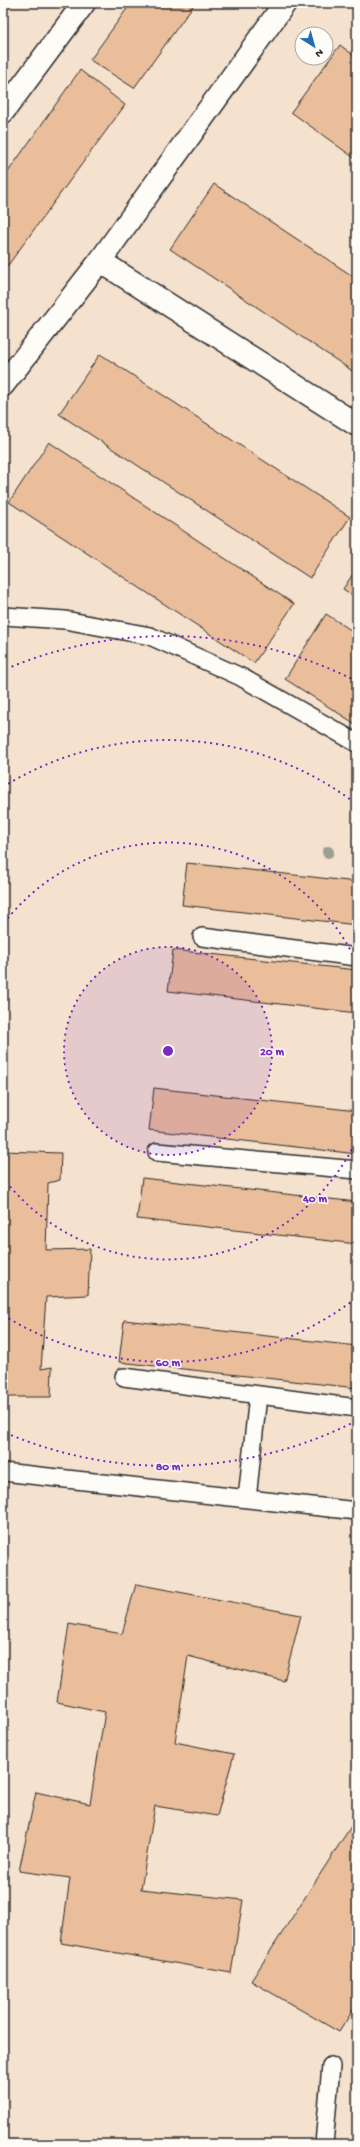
<svg xmlns="http://www.w3.org/2000/svg" width="360" height="2147" viewBox="0 0 360 2147" font-family="'Gochi Hand',sans-serif">
  <rect width="100%" height="100%" fill="#f9f0e4"/>
  <filter id="ink" filterUnits="userSpaceOnUse"><feTurbulence type="fractalNoise" baseFrequency=".025" numOctaves="2"/><feDisplacementMap in="SourceGraphic" scale="8" xChannelSelector="R" yChannelSelector="G"/><feConvolveMatrix kernelMatrix="1 2 1 2 8 2 1 2 1" color-interpolation-filters="sRGB"/></filter>
  <g filter="url(#ink)">
    <path fill="#f4e1ce" fill-rule="evenodd" d="M3 3H357V2144H3ZM302 34H326V58H302Z"/>
    <path fill="#eabe9a" stroke="#2b2b2b" d="M131 3H195L134 88 90 60Z
      M340 45 357 58V160L291 112Z
      M80 70 125 105 3 272V179Z
      M214 184 357 279V374L170 249Z
      M100 354 350 517 310 578 59 414Z
      M49 442 294 604 254 663 9 502Z
      M357 568V598L343 589Z
      M326 614 357 634V725L285 679Z
      M187 863 357 882V925L182 905Z
      M173 950 357 970V1013L168 991Z
      M154 1088 357 1111V1154L149 1130Z
      M3 1151 61 1153 60 1180 48 1183 46 1250 90 1249 88 1295 46 1297 41 1369 52 1367 51 1397H3Z
      M142 1178 357 1202V1244L137 1219Z
      M124 1320 357 1346V1388L119 1362Z
      M136 1584 301 1615 284 1681 188 1656 175 1742 234 1754 217 1816 155 1806 141 1889 243 1900 231 1973 61 1943 70 1878 19 1871 36 1792 90 1804 105 1712 57 1702 69 1624 122 1634Z
      M357 1817V2004L339 2032 251 1981Z"/>
    <g fill="none" stroke-linecap="round" stroke-linejoin="round">
      <g stroke="#2b2b2b" stroke-width="20">
        <path id="service" d="M3 616 65 620 150 636 241 677 357 743
          M202 937 357 957
          M157 1152 357 1170
          M124 1377 357 1408
          M3 1472 357 1511
          M247 1499 258 1395
          M324 2144 331 2066"/>
      </g>
      <g stroke="#2b2b2b" stroke-width="25">
        <path id="minor" d="M3 112 84 3
          M100 261 357 425
          M3 385 100 261 285 3"/>
      </g>
      <use href="#service" stroke="#fdfcf7" stroke-width="17"/>
      <use href="#minor" stroke="#fdfcf7" stroke-width="22"/>
    </g>
    <circle fill="#9ba092" cx="328" cy="852" r="6"/>
  </g>
  <circle cx="168" cy="1051" r="104" fill="#7b2cbf" fill-opacity=".12"/>
  <g fill="none" stroke="#7b2cbf" stroke-width="2" stroke-dasharray="2 4">
    <circle cx="168" cy="1051" r="104"/>
    <path d="M357 1139A208 208 0 0 1 4 1179M4 923A208 208 0 0 1 357 963"/>
    <path d="M355 1299A311 311 0 0 1 3 1315M3 787A311 311 0 0 1 355 803"/>
    <path d="M356 1421A415 415 0 0 1 6 1433M6 669A415 415 0 0 1 356 681"/>
  </g>
  <circle cx="168" cy="1051" r="6" fill="#7b2cbf" stroke="#fdfcf7" stroke-width="2"/>
  <g font-size="12" text-anchor="middle" font-weight="bold" fill="#7b2cbf" stroke="#fdfcf7" stroke-width="3" stroke-linejoin="round" paint-order="stroke">
    <text x="272" y="1055">20 m</text>
    <text x="315" y="1202">40 m</text>
    <text x="168" y="1366">60 m</text>
    <text x="168" y="1470">80 m</text>
  </g>
  <rect width="360" height="2147" fill="none" stroke="#fdfcf7" stroke-width="16"/>
  <rect x="8" y="8" width="344" height="2131" fill="none" stroke="#2b2b2b" stroke-width="1.5" filter="url(#ink)"/>
  <g transform="translate(314 46) rotate(143)"><circle r="19" fill="#fdfcf7" stroke="#a9a8a5"/>
  <path d="M0-3L7 15L0 10L-7 15Z" fill="#1f6fb2"/>
  <text y="-6" font-size="11" font-weight="bold" text-anchor="middle" fill="#2b2b2b">N</text>
  </g>
</svg>
